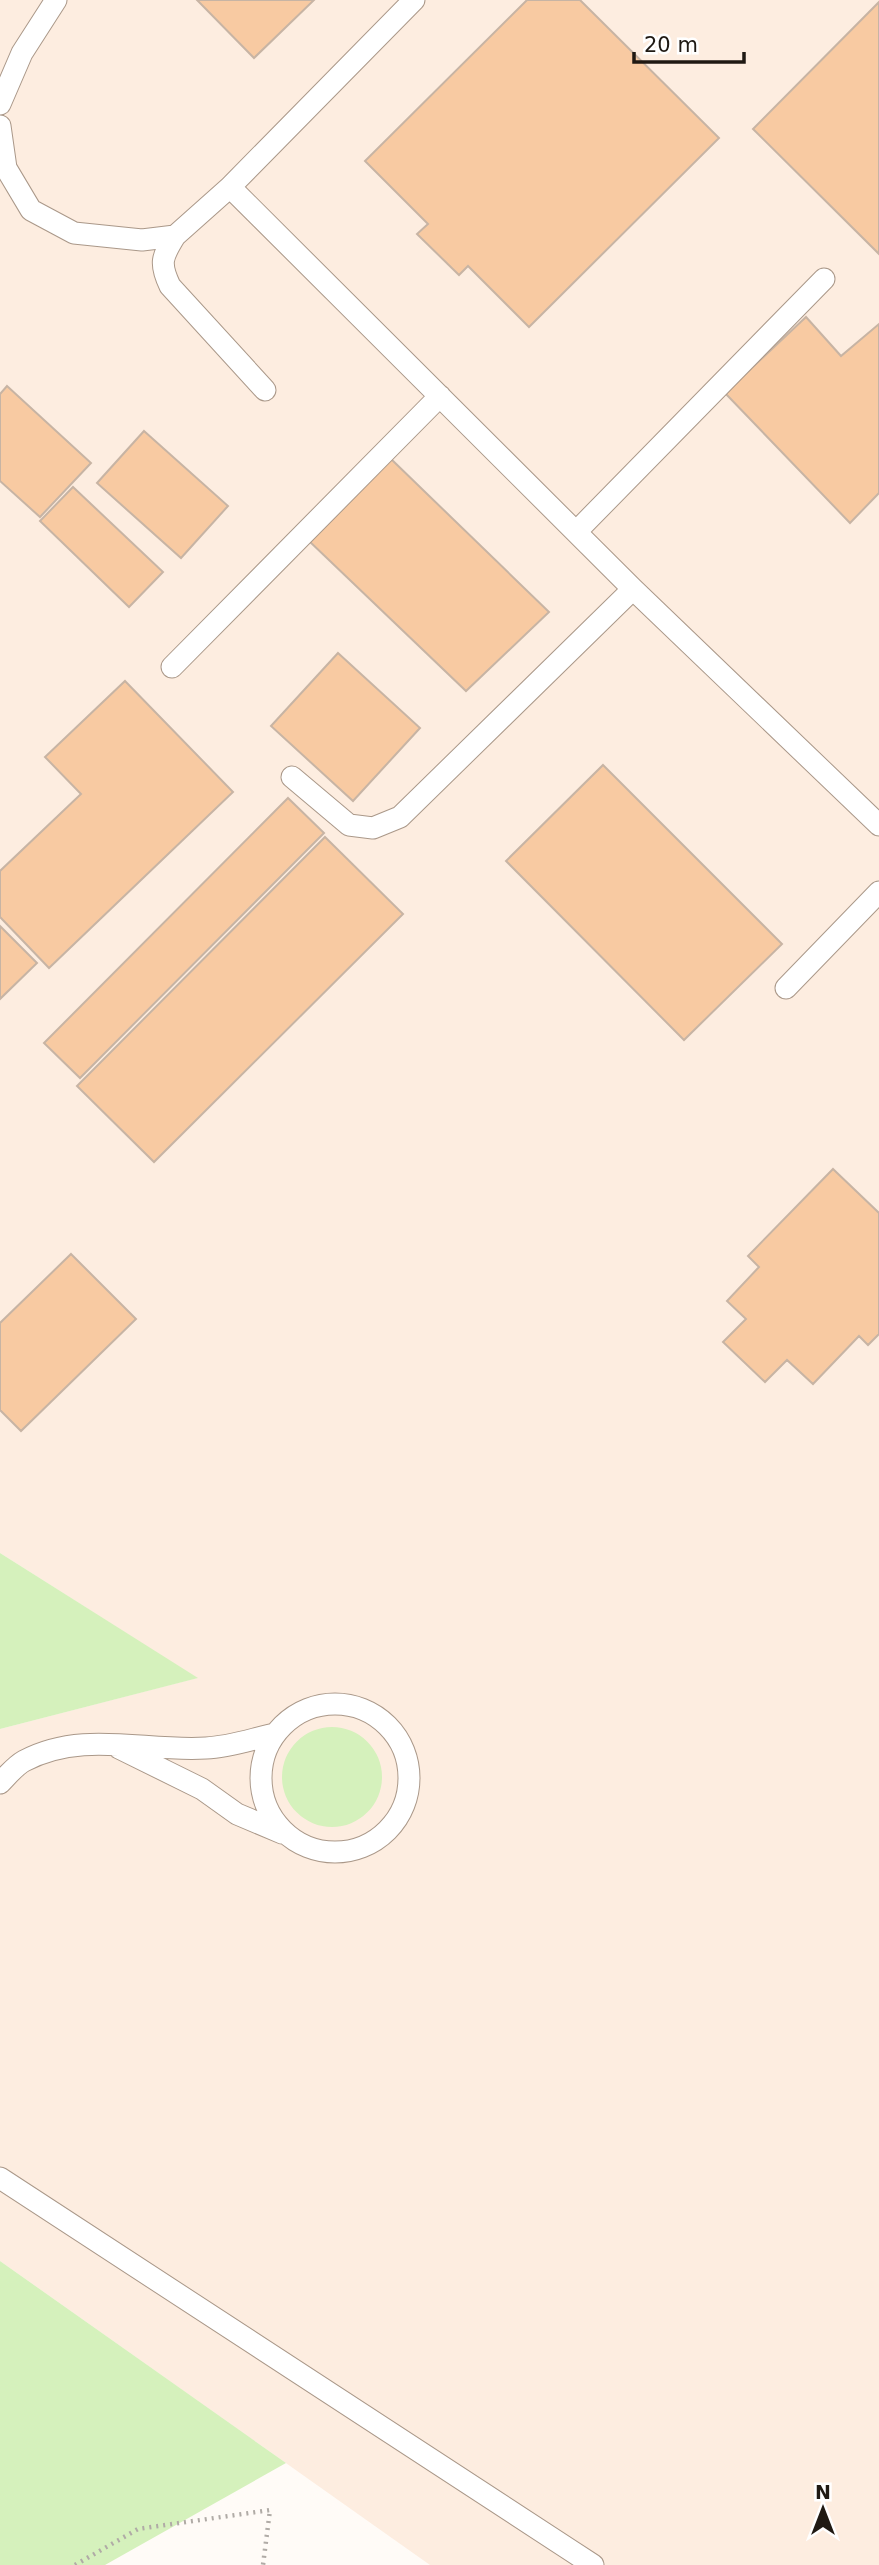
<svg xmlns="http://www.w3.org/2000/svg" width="879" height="2565" viewBox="0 0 879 2565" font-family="'DejaVu Sans',sans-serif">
  <rect width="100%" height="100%" fill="#fffbf7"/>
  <path fill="#fdede0" d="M0 0H879V2565H430L0 2261V1729L197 1678 0 1553Z"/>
  <path fill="#d5f1bc" d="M0 1553 198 1678 0 1729Z
    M282 1777a50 50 0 1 1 100 0a50 50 0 1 1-100 0Z
    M0 2261 286 2463 105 2565H0Z"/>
  <path fill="#f8caa2" stroke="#c7b4a4" stroke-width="2" d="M197 0H314L254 58Z
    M527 0H580L719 138 529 327 468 266 459 275 417 234 428 224 365 161Z
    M879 2V254L753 129Z
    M806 317 841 356 879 324V493L850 523 725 393Z
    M7 386 91 463 40 517 0 481V394Z
    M144 431 228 506 181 558 97 483Z
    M390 458 549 612 466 691 308 540Z
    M73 487 163 572 129 607 40 521Z
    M338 653 420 728 353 801 271 726Z
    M125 681 233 792 49 968 0 917V871L81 794 45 757Z
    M603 765 782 944 684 1040 506 861Z
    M288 798 324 833 80 1078 44 1043Z
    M325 837 403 914 154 1162 77 1086Z
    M0 926 37 963 0 999Z
    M833 1169 879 1213V1334L868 1345 859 1336 813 1384 787 1360 765 1382 723 1342 746 1319 727 1301 759 1267 748 1256Z
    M71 1254 136 1319 21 1431 0 1410V1323Z"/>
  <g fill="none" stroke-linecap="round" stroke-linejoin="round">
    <g stroke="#aa9889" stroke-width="23">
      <path id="lane" d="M0 104 22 53 56 0
        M0 126 6 168 31 210 74 233 142 240 175 236 230 187 633 589 879 825
        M230 187 414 0
        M175 236C162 257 159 263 170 286L265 390
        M577 531 824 279
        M172 667 440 396
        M292 777 349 825 373 828 400 817 633 589
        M786 988 879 892
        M261 1778a74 74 0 1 1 148 0a74 74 0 1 1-148 0Z
        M119 1748 202 1789 237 1814 282 1833
        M0 1783C7 1776 15 1766 24 1761 82 1730 144 1752 206 1748 229 1747 252 1739 275 1734
        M0 2178 593 2565"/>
    </g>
    <path stroke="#b0aba6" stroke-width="4.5" stroke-dasharray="2 5" stroke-linecap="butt" d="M75 2565 138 2529 270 2510 263 2565"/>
    <use href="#lane" stroke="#fff" stroke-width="21"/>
  </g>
  <g transform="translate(823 2509)" stroke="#ffffff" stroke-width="5" paint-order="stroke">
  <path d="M0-5L12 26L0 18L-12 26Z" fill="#1f1913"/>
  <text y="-10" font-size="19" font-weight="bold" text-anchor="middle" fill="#1f1913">N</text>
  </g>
  <path d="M634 52v10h110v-10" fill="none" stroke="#1f1913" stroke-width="3.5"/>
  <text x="644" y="52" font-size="21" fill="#1f1913" stroke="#ffffff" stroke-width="5" paint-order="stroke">20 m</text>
</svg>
